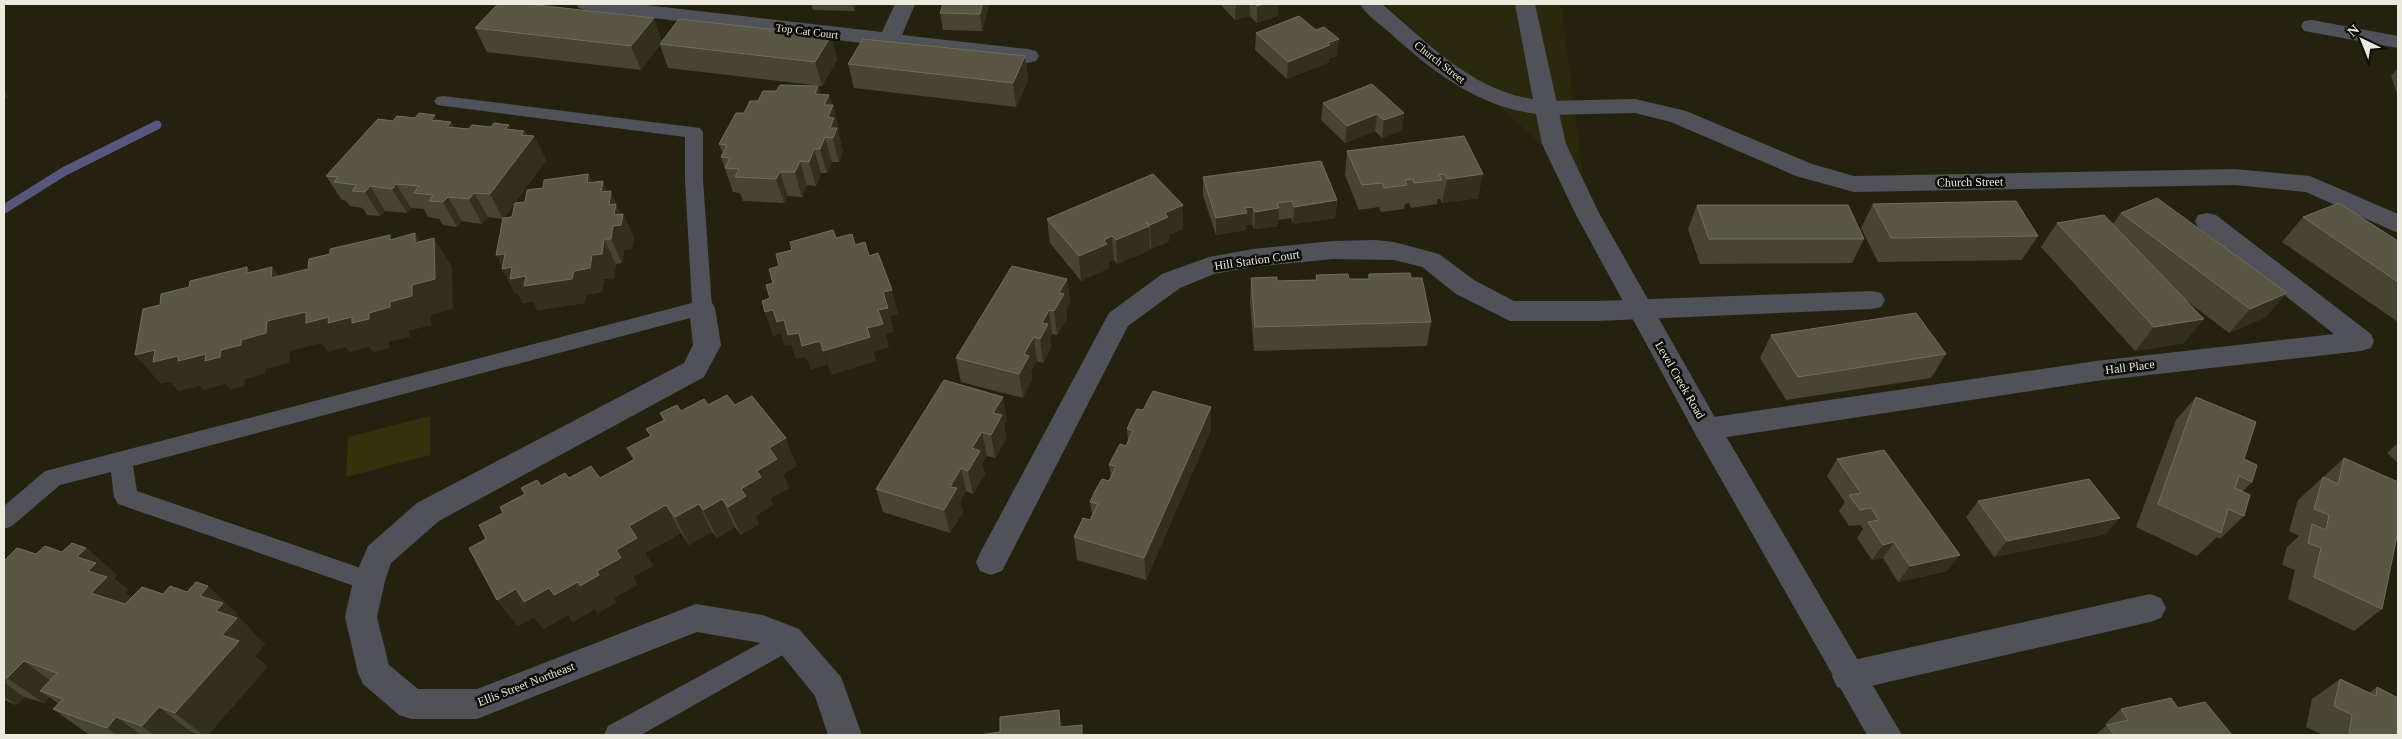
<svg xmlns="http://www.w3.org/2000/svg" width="2402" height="739" viewBox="0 0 2402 739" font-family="'Times New Roman',serif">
  <rect width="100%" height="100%" fill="#24220f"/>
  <path fill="#2a280d" d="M1386 4H1561L1584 183Z"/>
  <path fill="#34310f" d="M430 416V455L346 477 348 437Z"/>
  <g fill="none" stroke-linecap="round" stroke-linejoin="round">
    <path stroke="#58567e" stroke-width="9" d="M4 209 65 171 157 125"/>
    <path fill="#51515a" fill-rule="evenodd" d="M443 96 700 128 703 132V180L712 308 709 313 133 466 137 491 378 574 381 581 378 588 369 591 118 504 114 497 111 472 60 485 12 526 4 529V506L45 471 53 469 692 303 685 180V137L437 105 434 101 437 97Z
      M788 628 797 631 801 639 797 647 641 735H604L608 726Z"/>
    <path fill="#51515a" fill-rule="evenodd" d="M576 4H637L882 32 895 4H915L902 35 1028 49 1036 51 1039 56 1036 61 1028 63 586 10 579 8Z
      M2312 20 2398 36V48L2304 31 2301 26 2304 21Z
      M1635 99 1686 111 1812 164 1854 176 2235 169 2310 176 2398 214V233L2306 192 2235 185 1854 192 1796 176 1671 122 1635 113 1546 115 1538 113 1535 108 1538 103 1546 101Z
      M2207 213 2216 215 2371 334 2374 341 2371 348 2361 351 2096 381 1707 440 1697 437 1693 429 1697 421 1707 418 2096 361 2334 334 2198 227 2195 221 2198 215Z
      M1375 240 1394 242 1439 254 1474 280 1514 301H1597L1872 291 1881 293 1885 300 1881 307 1872 309 1597 321H1510L1456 294 1422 267 1394 260 1333 259 1253 267 1214 274 1180 288 1128 326 1002 571 991 575 980 571 976 562 980 553 1109 313 1162 274 1209 257 1253 249 1333 241Z
      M702 298 711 301 715 308 721 345 704 377 439 521 391 563 385 581 377 617 389 665 418 689H477L696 604 763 615 799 629 841 677 862 735H828L815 696 777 649 761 643 697 632 477 719H411L399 715 363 684 358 673 345 617 353 581 368 546 417 503 684 363 693 345 689 308 693 301Z
      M2150 594 2161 598 2166 608 2161 618 2150 622 1849 691 1837 687 1832 676 1837 665 1849 661Z"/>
    <path fill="#51515a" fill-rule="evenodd" d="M1360 4H1382C1427 42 1473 91 1533 99L1515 4H1535L1566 144 1599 213 1717 421 1902 735H1867L1697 437 1575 213 1542 144 1536 114C1477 106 1433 72 1390 33 1380 24 1366 15 1360 4Z"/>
  </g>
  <path fill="#474532" d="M811 4H856L854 11 813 10Z
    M943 4H989L982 31 943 30 940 13Z
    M1220 4H1278L1277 16 1257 23 1250 16 1235 20Z
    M475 28 662 41 831 36 837 60 822 86 668 68 660 45 641 70 487 52Z
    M1256 33 1337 56 1329 59V62L1287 79 1255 50Z
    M1025 56 1028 80 1016 107 854 88 848 64Z
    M2398 68V96L2391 76Z
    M1372 84 1402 130 1382 138 1375 131 1345 143 1321 120 1323 103Z
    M829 95 832 105H833L839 130 838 132 843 152 839 162H832L827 173H821L816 186 807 185 802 197 788 196 784 203 743 201 740 193 733 192 721 157 723 154 719 144 744 113 758 101Z
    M438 120 451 122 454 127 469 129H511L524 131 527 135 534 136 546 160 503 219 488 217 482 224 462 221 457 227 443 225 439 219 428 217 424 209 411 208 407 213 385 211 380 216 367 215 363 208 350 206 346 201 342 200 326 176Z
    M1464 136 1478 198 1442 203 1440 199H1438L1437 204 1411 208 1409 203 1405 204 1404 209 1381 212 1379 207 1359 210 1345 175 1347 151Z
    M588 174 592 182 607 191 621 214H623L634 238 632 249 624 250 622 263 616 264 614 278 604 279 602 292 586 295 584 303 538 310 533 301 523 303 517 292 515 293 502 269 512 217 525 202 543 188Z
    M1203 177 1337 200 1335 218 1293 224 1291 218 1278 220V226L1254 229 1252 224 1246 225V230L1216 235 1203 195Z
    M1873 204 2038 236 2022 260 1878 262 1861 228Z
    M1183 205V229L1169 235V241L1151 249 1150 248V250L1117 264 1114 260 1109 262V268L1081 281 1050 243 1047 219Z
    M1697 205 1864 239 1852 263 1700 264 1688 229Z
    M2121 213 2266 317 2229 333 2186 300 2184 343 2135 351 2041 247 2057 223 2113 224Z
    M2303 217 2398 241V322L2282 242Z
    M1369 274 1411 278 1431 322 1427 346 1254 351 1250 302 1251 278 1277 281 1316 280V275L1349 279H1368Z
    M1067 279 1070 303 1066 310 1067 318 1057 335 1052 334 1050 338 1051 348 1043 363 1037 361 1031 371 1032 379 1023 398 961 382 956 358Z
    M1771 335 1946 354 1931 378 1786 400 1760 358Z
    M944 380 1007 420 1004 425 1006 439 995 458 987 456 982 463 985 474 973 494 966 491 960 502 963 511 950 533 883 512 876 489Z
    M2196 397 2244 459 2252 482 2242 492 2244 516 2220 539 2217 537 2197 556 2136 527 2176 420Z
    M708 405H735L797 466 783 474 789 488 770 498 773 505 755 516 759 524 741 535 735 527 717 538 712 532 689 545 681 533 645 553 653 566 633 577 637 585 614 598 616 602 598 613 595 609 573 622 568 615 543 629 534 617 518 626 497 600 486 539 503 513 541 486 569 478H600L633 460 627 448 650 436 646 429 663 420 660 413 681 411Z
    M1211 407V430L1146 580 1077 560 1074 537 1090 520 1092 515 1090 502 1109 481 1111 477 1109 465 1126 446 1128 441 1127 429 1143 410Z
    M2398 443V463L2387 453Z
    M2344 458 2382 609 2354 631 2288 599 2295 570 2282 565 2287 547 2299 536 2289 531 2298 500Z
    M1837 459 1960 555 1947 571 1898 582 1883 558 1872 560 1857 538 1863 529 1860 525 1849 526 1839 511 1845 502 1827 476Z
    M1978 501 2106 534 1994 557 1966 517Z
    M86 548 117 575 114 578 128 590 125 592 131 598 163 594 237 613 236 615 251 629 250 630 265 644 255 656 267 667 208 735H200L191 732 188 735H91L88 734 53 709 59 704 49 697 44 703 24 697 16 705 4 700V561L36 554 62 552Z
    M2340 679 2369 693 2377 687 2398 735H2323L2306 727 2312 699Z
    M2178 708 2232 735H2095L2106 726 2105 724 2121 709Z"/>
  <path fill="#32301c" d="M852 4H856L854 11Z
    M982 4H989L982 31 980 14Z
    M1236 4H1250V16L1235 20Z
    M1264 4H1278L1277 16 1257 23V6Z
    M654 18 662 42 660 44V45L641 70 631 46Z
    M831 36 837 60 822 86 815 62Z
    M1339 39 1337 56 1329 59V62L1287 79 1288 62Z
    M1025 56 1028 80 1016 107 1013 83Z
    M818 86 825 111 815 94Z
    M4 90 8 97 4 99Z
    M829 95 832 107 833 105 839 130 838 132 843 152 839 162 824 105Z
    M1404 113 1402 130 1382 138 1384 120Z
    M1377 114 1375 131 1345 143 1347 126Z
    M435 115 448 139 431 120Z
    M451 122 464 146 447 127Z
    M509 125 521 149 505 129Z
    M524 131 530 142 534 136 546 160 503 219 490 194 521 135Z
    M825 137 832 162 827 173 820 149Z
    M814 149 821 173 816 186 809 162Z
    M800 161 807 185 802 197 795 172Z
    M780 172 788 196 784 203 776 179Z
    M588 174 599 199 587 183Z
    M1483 174 1478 198 1442 203 1447 179Z
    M603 181 610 197 611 191 622 218 623 214 634 238 632 249 624 250 622 263 611 239 601 192Z
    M396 184 411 208 407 213 392 189Z
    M370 186 385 211 380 216 365 192Z
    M474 193 488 217 482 224 469 199Z
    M448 197 462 221 457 227 443 202Z
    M1337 200 1335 218 1293 224 1294 207Z
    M1183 205V229L1169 235V241L1151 249 1150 225 1165 213Z
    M1253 207 1252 224 1246 225V230L1216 235V218L1245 208Z
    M1279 208 1278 226 1254 229 1255 212Z
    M1149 226 1150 250 1117 264 1116 240Z
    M415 233 433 263 415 243Z
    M1112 236 1114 260 1109 262V268L1081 281 1079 256 1104 240Z
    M434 238 452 267 453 309 431 315V325L409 331 410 337 389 342V348L373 352 369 347 350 352 346 347 328 352 321 343 290 351 289 363 265 369V374L245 379 244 386 230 390 225 384 204 390 200 386 179 391 170 382 161 384 135 355 155 350 178 356 221 350 241 340 267 321 306 312 329 317 369 313 390 302 412 285Z
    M604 239 616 264 614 278 604 279 602 292 586 295 584 303 538 310 533 301 523 303 517 292 515 293 502 269 503 268 496 255 505 254 574 271 592 255Z
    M247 267 270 297 247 273Z
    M272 267 294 296 271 278Z
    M1067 279 1070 303 1066 310 1067 318 1057 335 1054 311 1059 293Z
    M892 290 898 314 890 316 894 332 886 334 889 347 874 352 876 361 831 375 823 351 867 328 878 310 883 292Z
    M2287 293 2266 317 2229 333 2250 309Z
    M773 310 799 333 820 341 827 365 811 370 806 357 796 359 791 344 785 346 781 334 773 336 765 312Z
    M1049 310 1052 334 1050 338 1051 348 1043 363 1040 339 1042 323Z
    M2204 319 2184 343 2135 351 2154 327Z
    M1034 337 1037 361 1031 371 1032 379 1023 398 1019 374 1024 354Z
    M1003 397 1007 420 1004 425 1006 439 995 458 991 435 993 413Z
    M1211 407V430L1146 580 1144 558Z
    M982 432 987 456 982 463 985 474 973 494 968 471 972 448Z
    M786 438 797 466 783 474 789 488 770 498 773 505 755 516 759 524 741 535 728 507 741 489 757 471 769 448Z
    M961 468 966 491 960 502 963 511 950 533 944 510 950 487Z
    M722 499 735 527 717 538 703 510Z
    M699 504 712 532 689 545 675 517Z
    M666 505 681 533 645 553 653 566 633 577 637 585 614 598 616 602 598 613 595 609 573 622 568 615 543 629 534 617 518 626 497 600 516 589 549 588 597 571 616 550 629 526Z
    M2120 518 2106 534 1994 557 2007 541Z
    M1894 542 1883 558 1872 560 1883 545Z
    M86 548 117 575 114 578 128 590 125 592 139 604 123 620 91 593 88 571 77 557Z
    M1960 555 1947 571 1898 582 1910 566Z
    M208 586 237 613 236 615 251 629 250 630 265 644 255 656 267 667 208 735H203L175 713 222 635 200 596Z
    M24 661 59 687 40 691 49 697 44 703 7 678Z
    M4 682 24 697 16 705 4 696Z
    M159 707 191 732 188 735H154L142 726Z
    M1059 710 1063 731 1060 727Z
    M116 717 141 735H116L107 728Z"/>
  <path fill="#595744" stroke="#706e5c" d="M498 4H527L654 18 631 46 475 28Z
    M943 4H982L980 14 940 13Z
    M1255 4H1264L1257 6Z
    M1299 16 1316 30 1324 27 1339 39 1328 43 1330 45 1288 62 1256 33Z
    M679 19 831 36 815 62 660 44Z
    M863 39 1025 56 1013 83 848 64Z
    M1372 84 1404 113 1384 120 1377 114 1347 126 1323 103Z
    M780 85 818 86 815 94 829 95 824 105H833L828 117 834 118 830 128H837L833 138 825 137 820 149H814L809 162 800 161 795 172H780L776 179 735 177 739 169 725 168 730 158 721 157 727 145 719 144 736 113H744L750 101H758L763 91H776Z
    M419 113 435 115 431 120 451 122 447 127 469 129 472 125 491 127 494 123 509 125 505 129 524 131 521 135 534 136 490 194 474 193 469 199 448 197 443 202 429 201 433 195 414 193 419 186 396 184 392 189 370 186 365 192 352 191 357 185 334 182 338 177 326 176 378 119 393 121 397 116 415 118Z
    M1464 136 1483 174 1447 179 1445 174 1439 175 1442 180 1414 183 1413 179 1405 180 1407 185 1384 188 1382 183 1362 185 1347 151Z
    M1321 161 1337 200 1294 207 1292 201 1277 203 1279 208 1255 212 1253 207 1245 208 1247 213 1216 218 1203 177Z
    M588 174 587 183 603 181 601 192 611 191 609 205 616 204 614 215 623 214 621 225 613 226 611 239H604L602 254 592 255 590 268 574 271 572 279 524 286 526 276 510 279 512 267 502 269 505 254 496 255 503 218 512 217 515 203 525 202 527 190 543 188 544 180Z
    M1153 174 1183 205 1165 213 1168 217 1150 225 1145 222 1149 226 1116 240 1112 236 1104 240 1107 244 1079 256 1047 219Z
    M2157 198 2287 293 2250 309 2121 213Z
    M2016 201 2038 236 1891 238 1873 204Z
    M2339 203 2398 241V282L2303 217Z
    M1697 205H1848L1864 239H1709Z
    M2104 215 2204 319 2154 327 2057 223Z
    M833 230 836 238 852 234 855 245 865 242 869 256 878 253 892 290 883 292 888 308 878 310 883 324 867 328 870 337 823 351 820 341 802 346 799 333 788 335 784 320 777 322 773 310 765 312 762 301 770 298 766 285 773 283 769 269 779 266 776 254 792 250 790 242Z
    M415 233V243L434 238 435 279 412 285V296L390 302V307L369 313V319L352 323V317L328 323 329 317 306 323V312L267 321 266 333 241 340V345L221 350 220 357 205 361 206 354 178 361V356L153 362 155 350 135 355 143 309 160 305 161 294 189 287 190 281 247 267V273L272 267 271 278 308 269 309 259 330 254V249L390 235V240Z
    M1012 266 1067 279 1059 293 1064 294 1054 311 1049 310 1042 323 1048 324 1040 339 1034 337 1024 354 1029 356 1019 374 956 358Z
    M1410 273 1411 278H1422L1431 322 1255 327 1251 278 1277 277V281L1317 280 1316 275 1348 274 1349 279H1369V274Z
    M1916 313 1946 354 1798 377 1771 335Z
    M944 380 1003 397 993 413 1002 415 991 435 982 432 972 448 980 451 968 471 961 468 950 487 957 488 944 510 876 489Z
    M1153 391 1211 407 1144 558 1074 537 1083 518 1090 520 1098 504 1090 502 1095 491 1102 479 1109 481 1116 466 1109 465 1113 457 1120 444 1126 446 1133 430 1127 429 1131 420 1137 409 1143 410Z
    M727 395 735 405 752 396 786 438 769 448 777 459 757 471 761 477 741 489 746 496 728 507 722 499 703 510 699 504 675 517 666 505 629 526 637 538 616 550 621 558 597 571 599 575 580 586 578 582 554 595 549 588 524 602 516 589 497 600 469 548 486 539 479 525 503 513 500 507 525 494 521 488 537 480 541 486 565 473 569 478 591 466 600 478 635 459 627 448 651 436 646 429 665 420 660 413 677 405 681 411 704 399 708 405Z
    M2196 397 2256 422 2244 459 2257 465 2252 482 2239 476 2235 488 2250 495 2244 516 2228 509 2221 533 2158 504Z
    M1884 450 1960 555 1910 566 1894 542 1883 545 1868 522 1879 520 1871 508 1860 510 1849 495 1861 493 1837 459Z
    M2344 458 2398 482V531L2382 609 2314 577 2321 548 2308 543 2312 524 2326 530 2329 515 2314 509 2323 477 2338 484Z
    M2089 479 2120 518 2007 541 1978 501Z
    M72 543 86 548 77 557 96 563 88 571 107 577 91 593 125 604 142 587 163 594 170 586 187 592 196 582 208 586 200 596 223 603 216 611 237 618 222 635 239 641 175 713 159 707 142 726 116 717 107 728 53 709 63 699 40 691 57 673 24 661 7 678 4 676V561L17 548 36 554 45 546 62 552Z
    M2340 679 2376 696 2377 687 2398 698V735H2353L2349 733 2352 715 2334 706Z
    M2171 698 2178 708 2205 702 2232 735H2114L2107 725 2128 720 2121 709Z
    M1059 710 1060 727 1082 725V735H979L1000 732V717Z"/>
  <g text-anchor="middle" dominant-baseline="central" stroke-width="5" stroke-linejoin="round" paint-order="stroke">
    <g font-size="11" fill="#ebeade" stroke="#0c0b05">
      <text transform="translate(807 31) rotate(7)">Top Cat Court</text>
      <text transform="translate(1440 62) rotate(38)">Church Street</text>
    </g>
    <g font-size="12" fill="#ebeade" stroke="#0c0b05">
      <text transform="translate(1970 182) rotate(-1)">Church Street</text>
      <text transform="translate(1257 260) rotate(-8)">Hill Station Court</text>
      <text transform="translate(2130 367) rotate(-7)">Hall Place</text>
      <text transform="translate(1680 380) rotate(60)">Level Creek Road</text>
      <text transform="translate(526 684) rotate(-21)">Ellis Street Northeast</text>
    </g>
  </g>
  <rect width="2402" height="739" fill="none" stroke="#ebeade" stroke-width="10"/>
  <g transform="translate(2362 40) rotate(317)" stroke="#0c0b05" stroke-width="4" paint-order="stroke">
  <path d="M0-4L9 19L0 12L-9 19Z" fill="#ebeade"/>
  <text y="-8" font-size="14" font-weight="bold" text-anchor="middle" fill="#ebeade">N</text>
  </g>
</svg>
